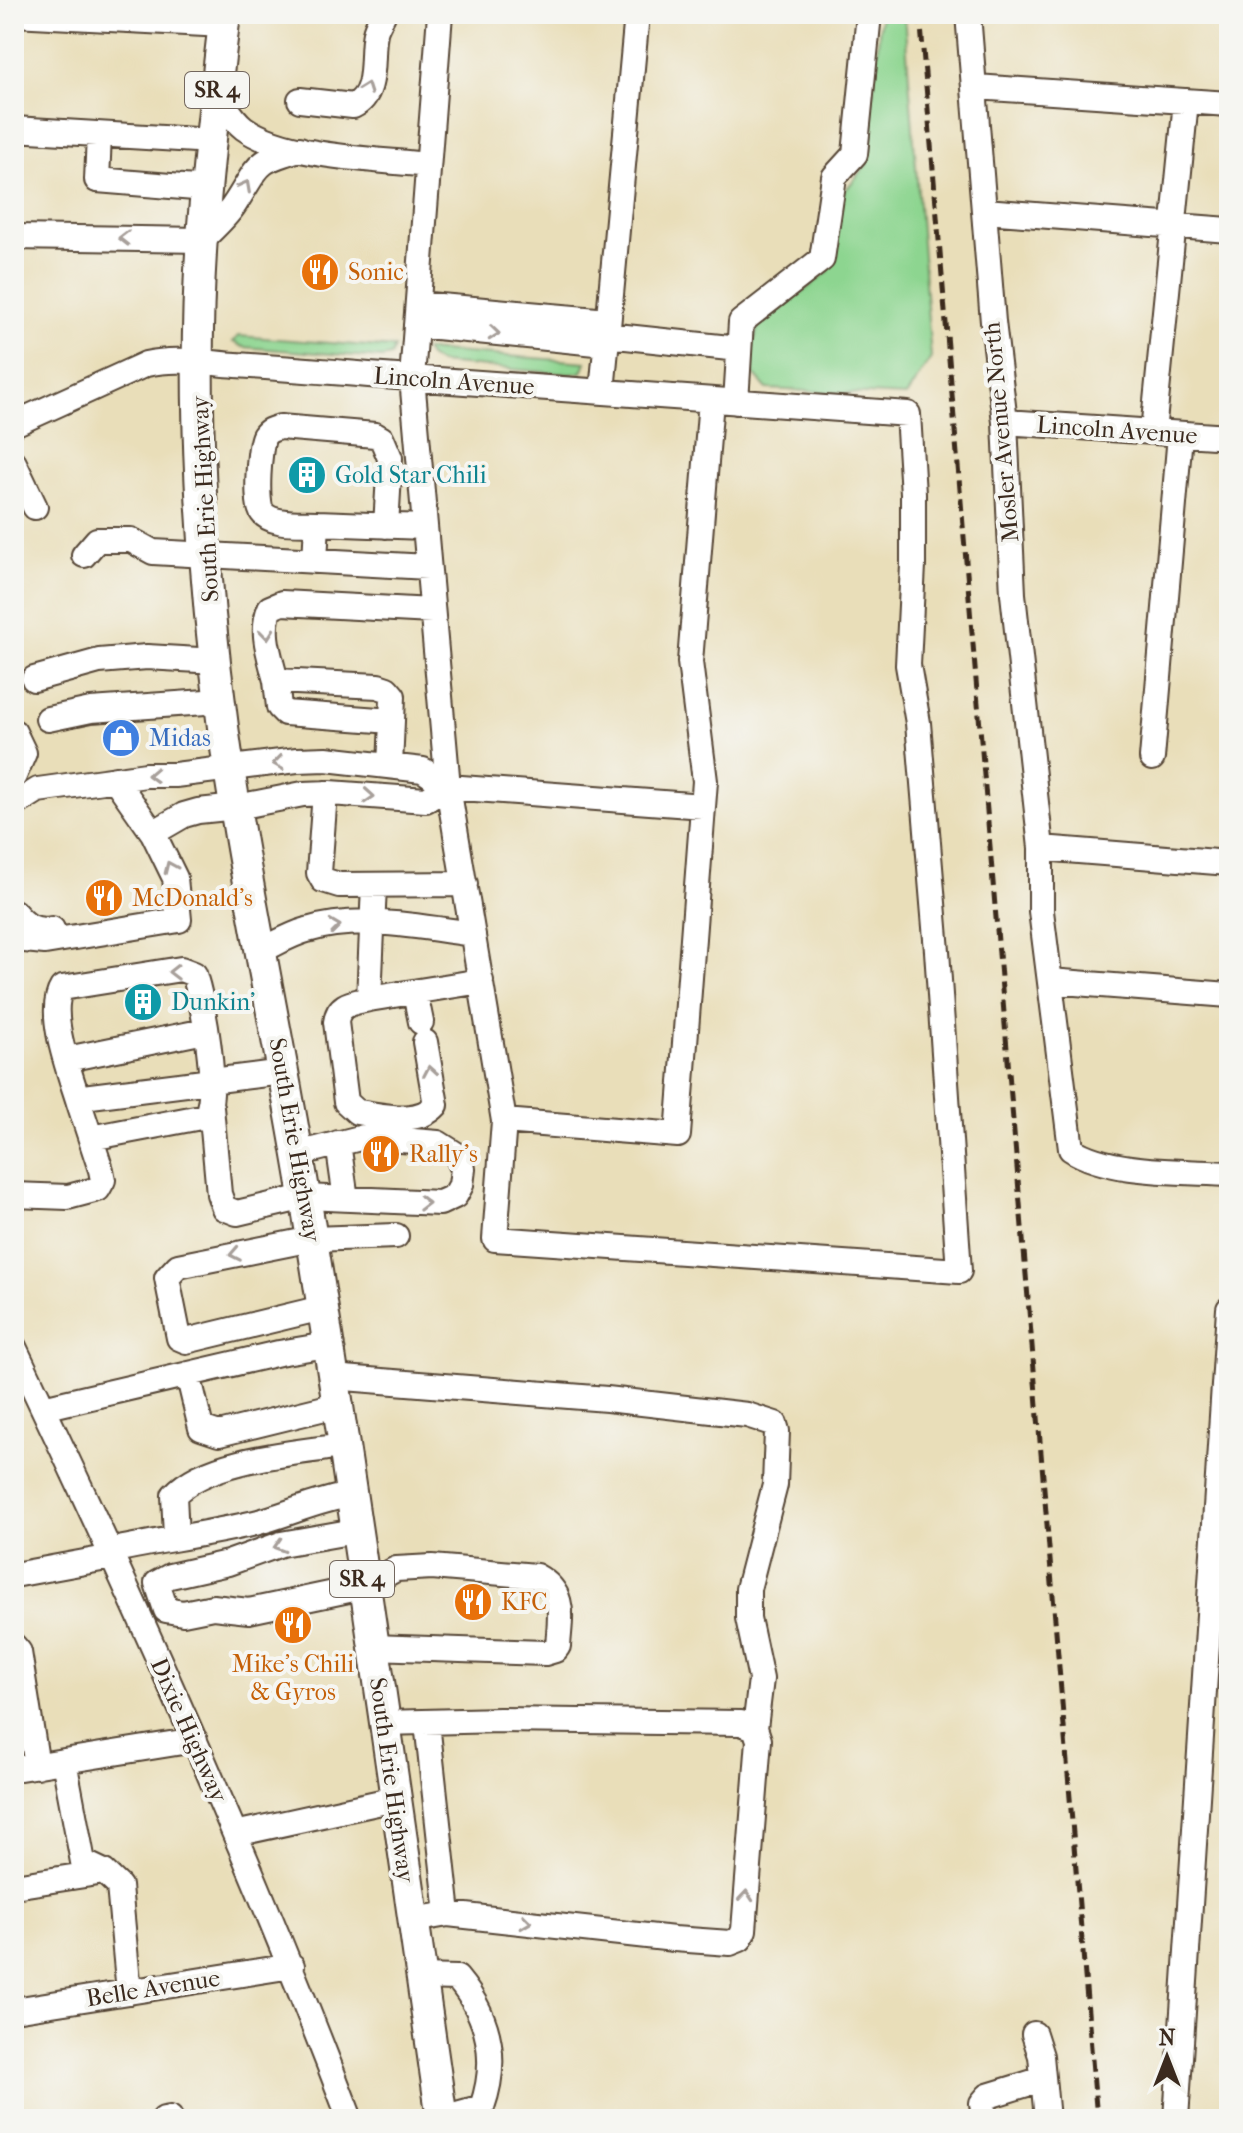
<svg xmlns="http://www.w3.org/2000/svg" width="1243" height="2133" viewBox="0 0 1243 2133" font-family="'IM FELL French Canon',serif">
  <rect width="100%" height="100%" fill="#f6f6f2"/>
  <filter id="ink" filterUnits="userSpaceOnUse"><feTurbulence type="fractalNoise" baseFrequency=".0125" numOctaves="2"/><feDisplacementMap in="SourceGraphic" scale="16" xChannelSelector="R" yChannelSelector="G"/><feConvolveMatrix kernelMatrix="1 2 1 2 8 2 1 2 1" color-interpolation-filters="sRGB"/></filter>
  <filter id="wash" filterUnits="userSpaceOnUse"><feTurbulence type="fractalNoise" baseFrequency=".006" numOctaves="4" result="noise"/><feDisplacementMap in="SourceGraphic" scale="32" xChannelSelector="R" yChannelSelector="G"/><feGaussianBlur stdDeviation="1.8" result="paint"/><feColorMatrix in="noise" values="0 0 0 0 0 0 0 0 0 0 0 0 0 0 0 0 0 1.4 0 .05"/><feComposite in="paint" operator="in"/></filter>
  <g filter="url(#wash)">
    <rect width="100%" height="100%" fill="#e9deb9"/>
    <path fill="#8dd590" stroke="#648057" stroke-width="2" d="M881 14H904L931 358 906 396 767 389 749 369 750 356 758 327 829 271 839 198 866 165Z
      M238 336 394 348 391 356 382 358 243 347 233 342Z
      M425 350 586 362 582 372 570 374 439 363 429 357Z"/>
  </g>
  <g filter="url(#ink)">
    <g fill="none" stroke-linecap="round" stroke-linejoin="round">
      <g stroke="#554535" stroke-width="28">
        <path id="minor" d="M14 14 224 25
          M968 14 993 322 1005 422 1013 594 1041 848V911L1071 1149C1108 1174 1184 1171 1229 1174
          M976 87 1229 104
          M217 94C225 105 233 120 244 128 286 158 377 159 428 165
          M300 100 353 106C379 94 370 57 375 33 376 27 380 21 383 15
          M14 129 212 141
          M99 135 97 180 207 189
          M985 211 1229 230
          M14 237 202 240C213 228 228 216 236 202 260 165 253 162 300 149
          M418 304 608 321
          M416 325 606 344
          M607 335 739 349
          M602 392 637 14
          M736 402 741 322 822 259 834 177 855 154 869 14
          M1005 422 1229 437
          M14 424 146 364C176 357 206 363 236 365 280 368 325 371 369 375 549 388 728 401 908 414L913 494V565L908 665 918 723 937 951 959 1271 495 1239 504 1121 448 787 412 378 440 14
          M1153 432 1186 101
          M14 463 35 507
          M317 523C302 522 272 526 262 512 255 504 259 446 264 436 268 430 273 429 280 427L375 435 382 439 390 458 386 526
          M84 555 97 540H131L153 552 428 567
          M315 561 317 523 424 527
          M34 679 99 661 147 657 216 661
          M276 681C270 656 260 632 270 608L282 603 432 611
          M48 719 91 710 220 701
          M14 732 24 753 14 776
          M1152 758 1180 435
          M390 766 392 721 285 713 279 707 276 681 378 686 387 689 393 696 392 721
          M325 793 319 873 323 880 339 885 465 884
          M14 805 38 790 146 775H175L297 760 326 759 423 770 448 787 703 806
          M153 833 184 815 198 811 237 807 303 794 330 793 426 800 448 787
          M1041 848 1229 863
          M374 885 369 999C353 1003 338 1003 336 1022L346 1102 357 1112C383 1115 417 1126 436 1105L425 1042
          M14 912C25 926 35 932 52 929
          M14 939 45 942 179 920 175 878 153 833 115 779
          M262 950C277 943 292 934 307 930 360 914 420 927 473 934
          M1050 981 1229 995
          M415 993 421 1022
          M369 999 481 981
          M67 1059 205 1031
          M79 1103C71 1076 46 1013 62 988L181 969 194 974C203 1003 220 1090 206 1116L91 1138
          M211 1107 219 1194 224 1208 237 1213 305 1197 440 1203 455 1196 461 1185 463 1169 457 1155 438 1143 364 1137 297 1154
          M504 1121 678 1135 705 781 690 662 711 400
          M338 1143 346 1199
          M14 1195 68 1197 98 1189 103 1180 101 1170 79 1103 83 1097 283 1072
          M322 1308 186 1341 179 1338 167 1278 178 1266 312 1239 396 1236
          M14 1347C135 1600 250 1856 350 2119
          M188 1374 201 1428 219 1434 337 1405
          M332 1377 607 1399 747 1415 775 1424 777 1431 775 1485 748 1589V1618L761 1679 755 1728 759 1740 744 1930 740 1939 730 1943 674 1939 448 1914
          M43 1408 279 1353 327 1345
          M355 1531 281 1544 228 1563 170 1576 157 1583 166 1610 183 1613 213 1607 249 1611 363 1587 396 1569 432 1567 536 1576C567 1593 560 1616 558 1646L555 1650 545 1653 372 1647
          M176 1537 174 1495C207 1459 295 1453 343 1446
          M109 1551C157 1541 207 1534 255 1523 287 1515 317 1500 350 1495
          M14 1575 112 1557
          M14 1646 19 1652 37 1766
          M384 1723 500 1720 741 1723 755 1728
          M64 1761 83 1862 104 1872 119 1886 129 1992
          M14 1769 195 1740
          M235 1834 395 1799
          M14 1886 104 1872
          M413 1920 448 1914 427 1723
          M421 1977 457 1978C489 2016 499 2059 482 2107L442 2118
          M14 2010 292 1966
          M1034 2034 1041 2056 1047 2119
          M164 2119 170 2118
          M984 2119 982 2103 988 2096 1043 2079
          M1176 2119 1229 1309"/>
      </g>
      <g stroke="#554535" stroke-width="34">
        <path id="major" d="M225 14C216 88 208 163 202 237 191 394 202 572 223 727 246 893 283 1056 309 1221 357 1520 399 1820 442 2119"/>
      </g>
      <use href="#minor" stroke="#fff" stroke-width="24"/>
      <use href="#major" stroke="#fff" stroke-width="30"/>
      <path stroke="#3b2a1e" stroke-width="5" stroke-dasharray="12 6" stroke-linecap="butt" d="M920 14 1097 2119"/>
    </g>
    <defs><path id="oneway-chevron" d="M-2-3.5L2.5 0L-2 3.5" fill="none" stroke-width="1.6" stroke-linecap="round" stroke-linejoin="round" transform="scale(2)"/></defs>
    <g stroke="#a79f9a">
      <use href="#oneway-chevron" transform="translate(366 88) rotate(-70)"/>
      <use href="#oneway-chevron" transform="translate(245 186) rotate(-62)"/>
      <use href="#oneway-chevron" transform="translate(124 238) rotate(-179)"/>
      <use href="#oneway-chevron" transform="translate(494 333) rotate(6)"/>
      <use href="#oneway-chevron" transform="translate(267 634) rotate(84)"/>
      <use href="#oneway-chevron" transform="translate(278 763) rotate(172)"/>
      <use href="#oneway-chevron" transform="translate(153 775) rotate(178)"/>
      <use href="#oneway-chevron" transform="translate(369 796) rotate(4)"/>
      <use href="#oneway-chevron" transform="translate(170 867) rotate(-114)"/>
      <use href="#oneway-chevron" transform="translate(335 926) rotate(-7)"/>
      <use href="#oneway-chevron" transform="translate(174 972) rotate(179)"/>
      <use href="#oneway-chevron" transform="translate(430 1071) rotate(-100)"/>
      <use href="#oneway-chevron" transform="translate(424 1203) rotate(1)"/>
      <use href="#oneway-chevron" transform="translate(235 1254) rotate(169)"/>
      <use href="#oneway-chevron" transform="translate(279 1546) rotate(163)"/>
      <use href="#oneway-chevron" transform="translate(746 1896) rotate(-85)"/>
      <use href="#oneway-chevron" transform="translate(526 1922) rotate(7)"/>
    </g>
  </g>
  <defs>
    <g id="restaurant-disc" transform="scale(2)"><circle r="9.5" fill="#e8710a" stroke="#f6f6f2"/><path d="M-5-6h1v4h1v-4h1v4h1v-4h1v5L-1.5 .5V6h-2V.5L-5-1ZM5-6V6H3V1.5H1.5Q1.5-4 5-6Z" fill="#fff"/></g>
    <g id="building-disc" transform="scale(2)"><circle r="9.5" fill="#0f9aa8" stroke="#f6f6f2"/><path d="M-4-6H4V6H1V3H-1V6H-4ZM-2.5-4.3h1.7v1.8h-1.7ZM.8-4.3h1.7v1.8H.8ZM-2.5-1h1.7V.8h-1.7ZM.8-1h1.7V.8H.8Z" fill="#fff"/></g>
    <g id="shop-disc" transform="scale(2)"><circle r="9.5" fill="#3f7fe0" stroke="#f6f6f2"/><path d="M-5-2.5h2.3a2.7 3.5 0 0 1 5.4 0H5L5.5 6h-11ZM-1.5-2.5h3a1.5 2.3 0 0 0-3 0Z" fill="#fff"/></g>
  </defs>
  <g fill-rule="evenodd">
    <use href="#restaurant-disc" x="320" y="272"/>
    <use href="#building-disc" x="307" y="475"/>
    <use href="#shop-disc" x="121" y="738"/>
    <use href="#restaurant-disc" x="104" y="898"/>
    <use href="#building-disc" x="143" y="1002"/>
    <use href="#restaurant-disc" x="381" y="1154"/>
    <use href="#restaurant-disc" x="473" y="1602"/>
    <use href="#restaurant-disc" x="293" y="1625"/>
  </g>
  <g text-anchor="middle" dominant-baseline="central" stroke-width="8" stroke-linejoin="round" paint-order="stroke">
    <g fill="#f6f6f2" stroke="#73675e" stroke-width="2">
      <rect x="185" y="72" width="64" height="36" rx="6"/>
      <rect x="330" y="1561" width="64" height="36" rx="6"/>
    </g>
    <g font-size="22" font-weight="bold" fill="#3b2a1e">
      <text x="217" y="90">SR 4</text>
      <text x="362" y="1579">SR 4</text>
    </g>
    <g font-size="24" fill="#c56008" stroke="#f6f6f2" text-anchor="start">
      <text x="348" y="272">Sonic</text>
      <text x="132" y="898">McDonald's</text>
      <text x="409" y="1154">Rally's</text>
      <text x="501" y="1602">KFC</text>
      <text x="293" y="1664" text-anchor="middle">Mike's Chili<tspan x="293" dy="28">&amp; Gyros</tspan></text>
    </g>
    <g font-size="24" fill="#3b2a1e" stroke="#f6f6f2">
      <text transform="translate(454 381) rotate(4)">Lincoln Avenue</text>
      <text transform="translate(1117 430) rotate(4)">Lincoln Avenue</text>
      <text transform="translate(1001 432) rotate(-95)">Mosler Avenue North</text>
      <text transform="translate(205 499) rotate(-93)">South Erie Highway</text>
      <text transform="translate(295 1140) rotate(80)">South Erie Highway</text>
      <text transform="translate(189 1730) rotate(66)">Dixie Highway</text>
      <text transform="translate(392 1780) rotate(82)">South Erie Highway</text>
      <text transform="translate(153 1988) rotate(-9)">Belle Avenue</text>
    </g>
    <g font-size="24" fill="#0d838f" stroke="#f6f6f2" text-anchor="start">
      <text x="335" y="475">Gold Star Chili</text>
      <text x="171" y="1002">Dunkin'</text>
    </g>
    <g font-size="24" fill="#366cbe" stroke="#f6f6f2" text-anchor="start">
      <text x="149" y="738">Midas</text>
    </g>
  </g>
  <rect width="1243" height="2133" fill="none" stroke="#f6f6f2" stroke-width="48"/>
  <g transform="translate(1167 2057)" stroke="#f6f6f2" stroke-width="6" paint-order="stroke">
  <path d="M0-6L14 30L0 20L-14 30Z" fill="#3b2a1e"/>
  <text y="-12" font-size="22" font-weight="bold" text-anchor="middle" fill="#3b2a1e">N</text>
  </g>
</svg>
